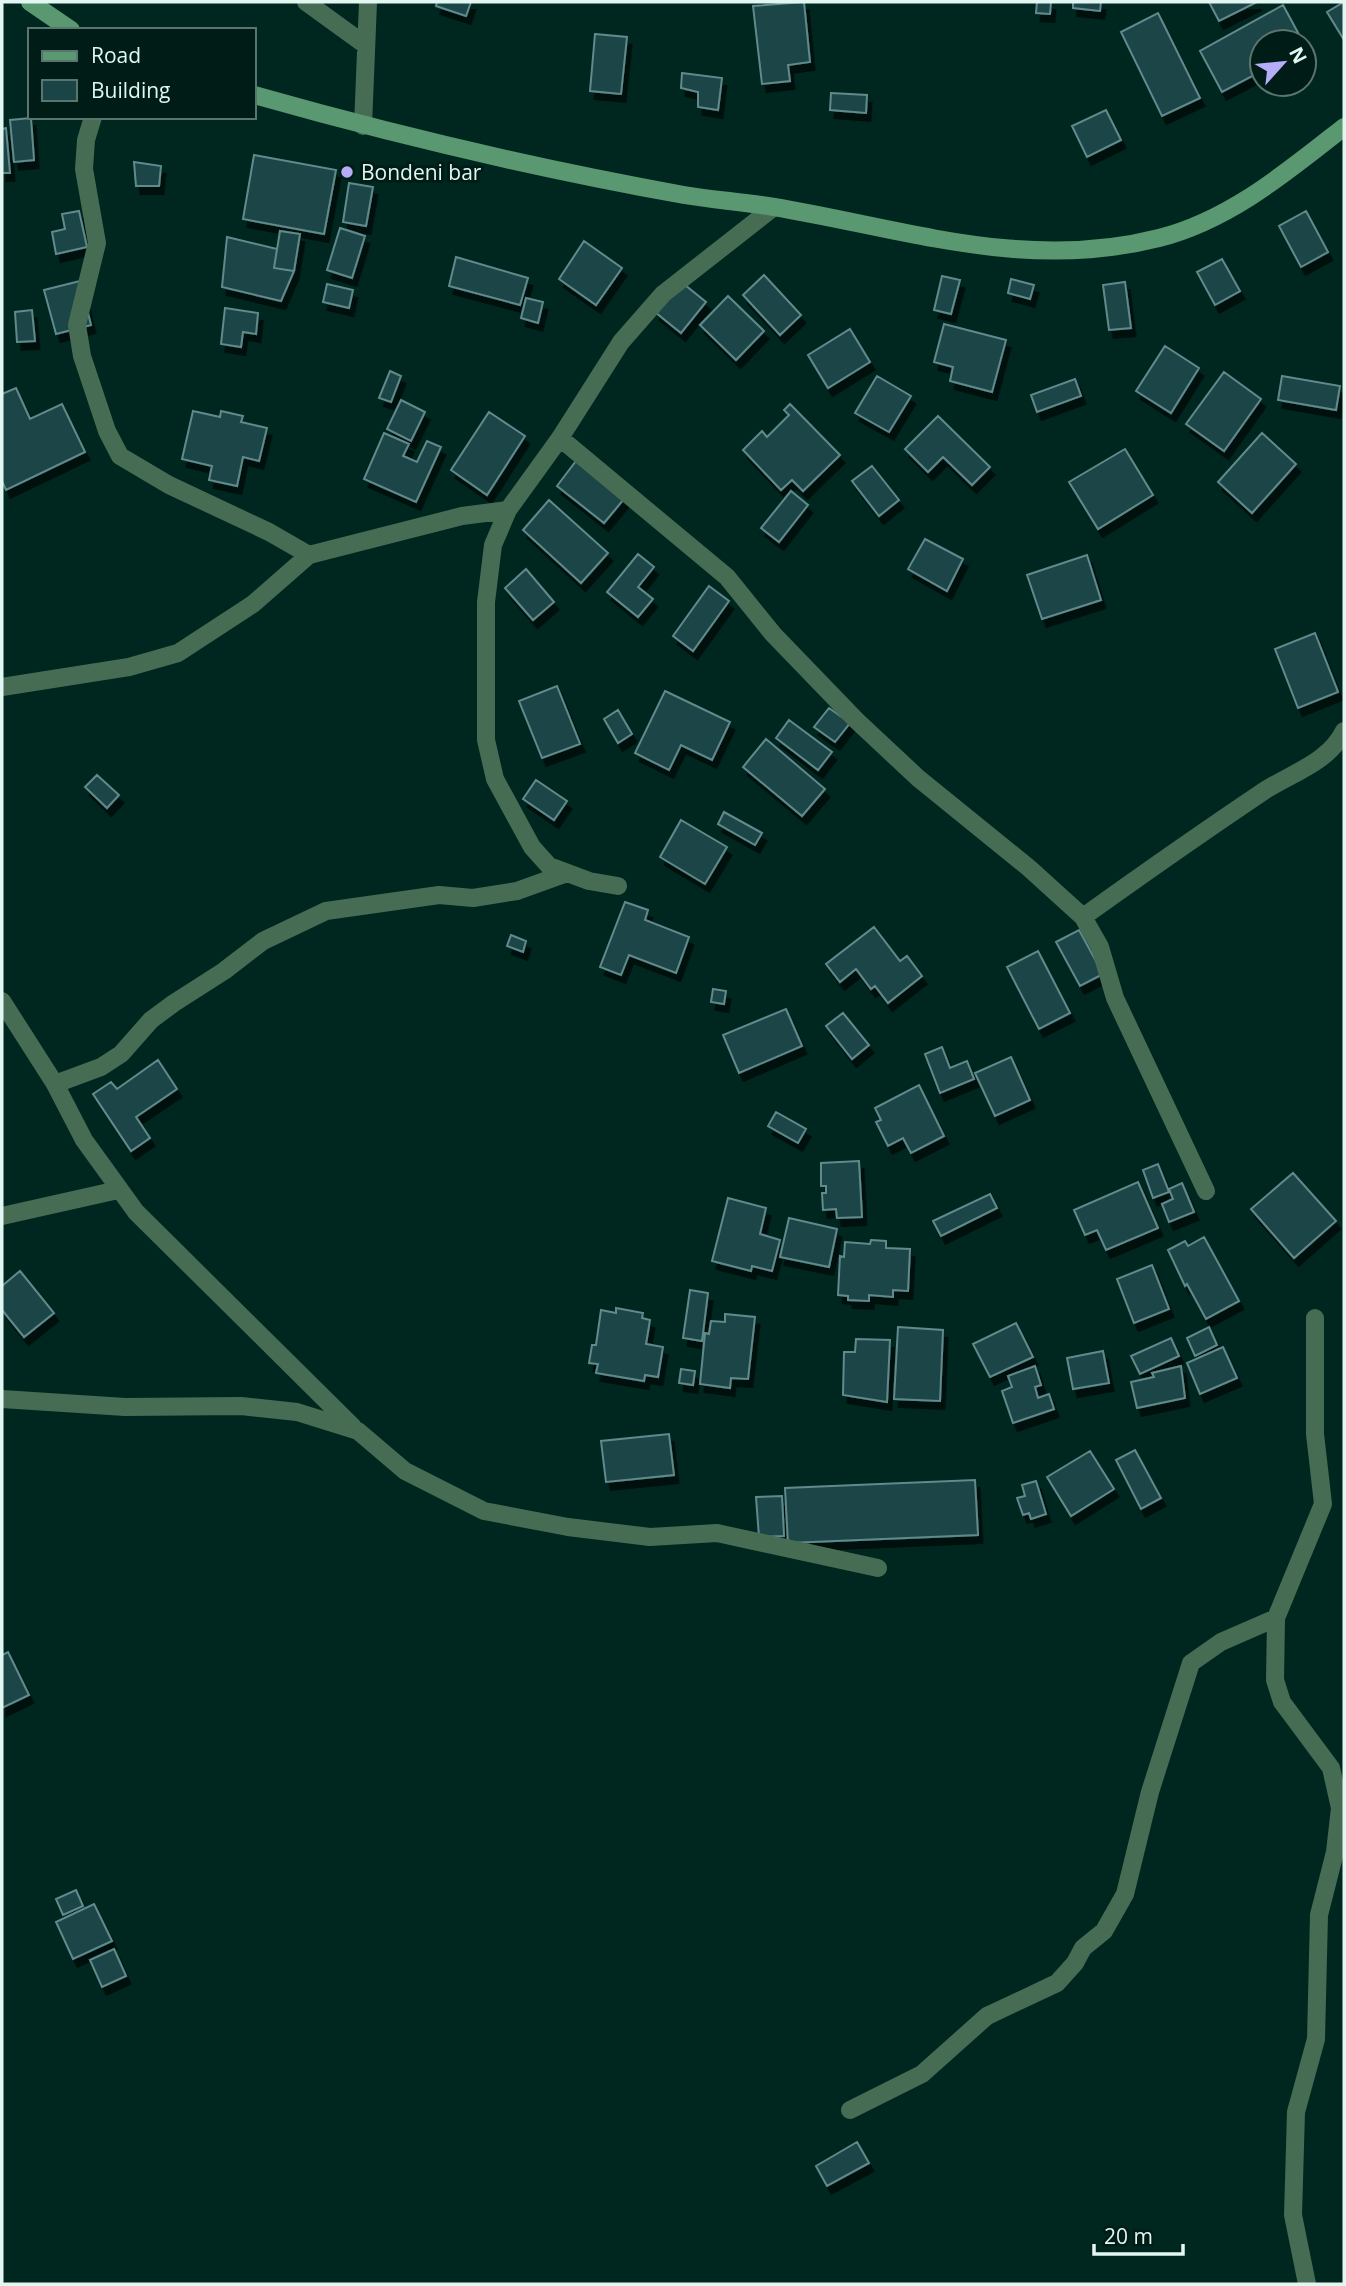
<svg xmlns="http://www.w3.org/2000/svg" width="1346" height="2286" viewBox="0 0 1346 2286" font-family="'Open Sans',sans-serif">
  <defs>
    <filter id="shadow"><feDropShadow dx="4.5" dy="8" stdDeviation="0" flood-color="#0009"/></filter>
  </defs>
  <rect width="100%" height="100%" fill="#00271f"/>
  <path fill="#1b4447" stroke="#608a8c" stroke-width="2" filter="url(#shadow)" d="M437 2H471L466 16 436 6Z
    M804 2 810 62 788 65 790 81 762 84 753 6Z
    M1037 2H1051L1050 14 1036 13Z
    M1073 2H1101L1100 11 1073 8Z
    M1209 2H1257L1219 21Z
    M1344 2V40L1327 12Z
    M1283 5 1303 42H1262V71L1222 92 1200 51Z
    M1158 13 1200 98 1162 116 1121 32Z
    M595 34 627 37 621 94 590 91Z
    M682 73 722 78 718 110 698 107V92L681 88Z
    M831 93 867 95 866 113 830 110Z
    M1106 110 1121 140 1087 157 1072 126Z
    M31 118 34 160 14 162 10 120Z
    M6 128 10 173H2V129Z
    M254 155 336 170 324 234 243 219Z
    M134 162 161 166 159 186H136Z
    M349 183 373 187 366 226 343 222Z
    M79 211 87 247 56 254 52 232 65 229 62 214Z
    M1306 211 1328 252 1301 267 1279 226Z
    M340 228 365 236 352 278 327 270Z
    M280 231 300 234 294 271 274 268Z
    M227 237 277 249 274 268 294 271 281 301 222 287Z
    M584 241 622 268 596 305 559 279Z
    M456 257 528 278 520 305 449 286Z
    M1222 259 1240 291 1215 305 1197 272Z
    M764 275 801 315 780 335 743 295Z
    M942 276 960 280 951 314 934 310Z
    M1011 279 1034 285 1030 299 1008 293Z
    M80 281 91 325 56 334 44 290Z
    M680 281 706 302 681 333 655 312Z
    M1125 282 1131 328 1109 330 1103 285Z
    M327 284 353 290 349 308 323 302Z
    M728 296 764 331 736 360 700 325Z
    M526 298 543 302 538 323 521 318Z
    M225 308 258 313 256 334 243 332 241 347 221 344Z
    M32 310 35 341 17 342 15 312Z
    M944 324 1006 340 992 392 950 381 953 367 934 362Z
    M850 329 870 362 828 388 808 355Z
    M1165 346 1199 368 1171 413 1136 391Z
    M390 371 401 376 391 402 379 398Z
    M1224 372 1261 399 1224 451 1186 424Z
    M877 376 911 396 889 432 855 413Z
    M1282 376 1340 386 1336 410 1278 400Z
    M1075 379 1081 396 1037 412 1031 395Z
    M16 388 30 419 62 404 85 452 6 490 2 481V394Z
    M401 400 425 412 411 441 387 429Z
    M790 404 840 455 803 491 792 480 781 490 743 450 762 431 767 437 789 415 784 410Z
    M193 411 220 417 221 411 243 416 241 422 267 428 259 461 243 457 237 486 209 480 212 466 182 459Z
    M489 412 525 436 487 495 451 470Z
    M938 416 990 467 972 485 943 457 928 472 905 449Z
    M384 433 409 444 403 456 417 462 427 441 441 447 416 502 364 479Z
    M1262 433 1296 464 1252 513 1218 482Z
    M1125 449 1153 495 1098 529 1069 482Z
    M576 461 624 499 604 523 557 486Z
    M872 466 899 500 879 516 852 481Z
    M791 491 808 505 779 542 761 528Z
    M549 500 608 553 581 583 523 530Z
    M925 539 963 559 947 591 908 569Z
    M638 554 654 567 638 587 653 599 638 617 607 592Z
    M1087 555 1101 600 1042 619 1027 575Z
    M526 569 554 602 533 620 505 588Z
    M709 586 729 601 693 651 673 636Z
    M1315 633 1338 692 1298 708 1275 649Z
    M557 686 580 744 542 758 519 701Z
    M665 691 730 722 712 760 681 745 669 770 635 753Z
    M829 708 850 723 835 742 814 727Z
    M618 710 632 734 618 743 604 719Z
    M789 720 832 752 818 770 776 738Z
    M766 739 825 789 802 816 743 767Z
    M97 775 119 795 107 808 85 787Z
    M536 780 567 801 554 820 523 799Z
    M724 812 762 833 755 845 718 824Z
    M681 820 727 847 705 884 660 857Z
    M625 902 648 910 645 920 689 937 676 973 629 955 621 975 600 967Z
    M874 927 900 961 907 956 922 976 888 1003 875 986 871 989 856 969 840 982 826 964Z
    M1079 930 1103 974 1080 986 1056 942Z
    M511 935 526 941 523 952 507 946Z
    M1038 951 1070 1013 1039 1029 1007 967Z
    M713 989 726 991 724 1004 711 1002Z
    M786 1009 802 1046 739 1073 723 1035Z
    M843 1013 869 1045 852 1059 826 1026Z
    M942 1047 950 1068 967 1061 974 1079 940 1093 925 1054Z
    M1011 1057 1030 1100 995 1116 975 1073Z
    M158 1060 177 1089 136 1117 150 1138 131 1151 93 1094 111 1082 117 1089Z
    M919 1085 944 1136 911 1153 903 1138 888 1146 876 1122 881 1120 875 1108Z
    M776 1112 806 1129 798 1143 768 1126Z
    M859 1161 862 1217 837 1218 836 1209 823 1210 822 1193H826V1186H821V1163Z
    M1158 1164 1169 1192 1153 1198 1143 1170Z
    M1293 1173 1336 1221 1294 1258 1251 1209Z
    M1138 1182 1158 1228 1106 1250 1097 1230 1085 1235 1074 1210Z
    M1182 1183 1194 1212 1169 1222 1162 1204 1173 1199 1169 1189Z
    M990 1194 997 1208 941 1236 933 1221Z
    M728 1198 766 1208 760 1234 780 1240 772 1271 752 1266 751 1271 712 1261Z
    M789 1218 837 1229 829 1267 780 1257Z
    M1204 1237 1239 1301 1206 1319 1187 1284 1185 1286 1168 1250 1185 1241 1188 1246Z
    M871 1240 886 1241V1248L910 1249 908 1291 893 1290V1297L869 1295V1301L848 1300V1296L838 1295 840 1256 844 1257 845 1242 870 1244Z
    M1152 1265 1169 1309 1134 1323 1117 1279Z
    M20 1271 54 1313 24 1337 2 1310V1286Z
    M690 1290 708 1293 702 1341 683 1338Z
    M616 1308 643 1313 642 1318 650 1320 646 1344 663 1347 658 1377 645 1375 644 1381 596 1373 598 1364 589 1363 592 1345H596L601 1310 616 1313Z
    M725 1314 755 1317 748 1379 731 1378 730 1388 700 1384 705 1333 709 1334 711 1321 725 1322Z
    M1016 1323 1033 1357 990 1377 973 1344Z
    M898 1327 943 1330 940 1401 894 1399Z
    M1209 1327 1217 1345 1195 1356 1187 1338Z
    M1171 1338 1179 1356 1140 1374 1131 1356Z
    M856 1339 890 1340 887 1402 843 1395 844 1352H855Z
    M1223 1347 1237 1378 1200 1394 1187 1363Z
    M1103 1351 1109 1383 1073 1389 1067 1358Z
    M1035 1366 1041 1385 1035 1387 1038 1398 1049 1394 1054 1409 1013 1423 1002 1391 1012 1387 1008 1376Z
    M1181 1366 1185 1398 1137 1408 1131 1382 1154 1377 1152 1373Z
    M681 1369 695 1371 693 1385 679 1383Z
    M669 1434 674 1475 606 1482 601 1441Z
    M1135 1450 1161 1498 1141 1509 1116 1460Z
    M1090 1451 1114 1489 1071 1516 1047 1477Z
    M975 1480 978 1535 788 1543 785 1488Z
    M1036 1481 1046 1514 1031 1519 1029 1513 1023 1515 1017 1498 1025 1496 1022 1485Z
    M782 1496 784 1536 759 1537 756 1497Z
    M8 1652 29 1695 2 1708V1655Z
    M76 1890 83 1906 63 1915 56 1899Z
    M94 1904 112 1941 73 1959 56 1922Z
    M114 1949 126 1976 102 1987 90 1960Z
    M857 2142 869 2163 827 2186 816 2166Z"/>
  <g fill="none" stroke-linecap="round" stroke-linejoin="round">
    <path stroke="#476c54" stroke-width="18" d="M306 2 364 44
      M93 117 86 140 84 169 97 243 77 325 82 356 107 431 120 456 169 485 269 532 309 555 462 516 508 510
      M363 126 368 2
      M560 438 727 577 773 634 856 720 918 778 1029 868 1083 917 1100 947 1115 998 1206 1191
      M2 687 129 667 178 653 253 604 309 555
      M618 886 589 881 549 866 532 847 495 779 486 740V602L493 545 508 510 560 438 621 342 663 294 774 207
      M1083 917C1143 874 1203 832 1264 791 1292 773 1329 762 1344 731
      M2 1001 55 1084 84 1140 136 1212 353 1427
      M55 1084 101 1067 121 1054 151 1020 174 1003 224 971 263 941 326 911 439 895 473 898 517 891 567 873
      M2 1216 118 1190
      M2 1399 125 1407 241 1406 297 1412 358 1431 405 1471 484 1511 568 1527 650 1537 717 1533 878 1568
      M850 2110 922 2074 987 2016 1057 1983 1075 1963 1083 1948 1104 1931 1125 1894 1150 1792 1191 1663 1221 1642 1276 1618
      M1307 2284 1293 2215 1296 2112 1316 2039 1319 1915 1335 1852 1340 1808 1331 1768 1282 1702 1275 1680 1276 1618 1323 1504 1315 1434V1318"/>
    <path stroke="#5a9871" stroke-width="18" d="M30 2 71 30
      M254 95C395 135 539 169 684 195 714 200 744 202 774 207 905 229 1026 272 1159 238 1230 220 1288 171 1344 127"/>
  </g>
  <circle fill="#b6acf8" stroke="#001c16" stroke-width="2.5" cx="347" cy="172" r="7"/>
  <g text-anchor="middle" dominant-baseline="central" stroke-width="6" stroke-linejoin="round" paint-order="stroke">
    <g font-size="21" fill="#e2f7f1" stroke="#001c16" text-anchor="start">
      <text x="361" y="172">Bondeni bar</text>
    </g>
  </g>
  <rect width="1346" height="2286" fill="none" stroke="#e2f7f1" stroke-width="7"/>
  <rect x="28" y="28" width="228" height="91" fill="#001c16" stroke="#5a746e" stroke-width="2"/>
  <rect x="42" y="51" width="35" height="10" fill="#5a9871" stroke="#5a746e" stroke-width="2"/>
  <text x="91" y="63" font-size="21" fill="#e2f7f1">Road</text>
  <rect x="42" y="80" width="35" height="21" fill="#1b4447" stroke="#5a746e" stroke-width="2"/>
  <text x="91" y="98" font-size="21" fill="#e2f7f1">Building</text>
  <g transform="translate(1283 63) rotate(63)"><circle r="33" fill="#001c16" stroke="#5a746e" stroke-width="2"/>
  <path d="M0-5L12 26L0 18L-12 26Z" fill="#b6acf8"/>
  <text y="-10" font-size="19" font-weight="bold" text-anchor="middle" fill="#e2f7f1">N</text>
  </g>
  <path d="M1094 2244v10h89v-10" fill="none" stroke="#e2f7f1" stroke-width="3.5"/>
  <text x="1104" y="2244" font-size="21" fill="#e2f7f1" stroke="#001c16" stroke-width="5" paint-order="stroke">20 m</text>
</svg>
